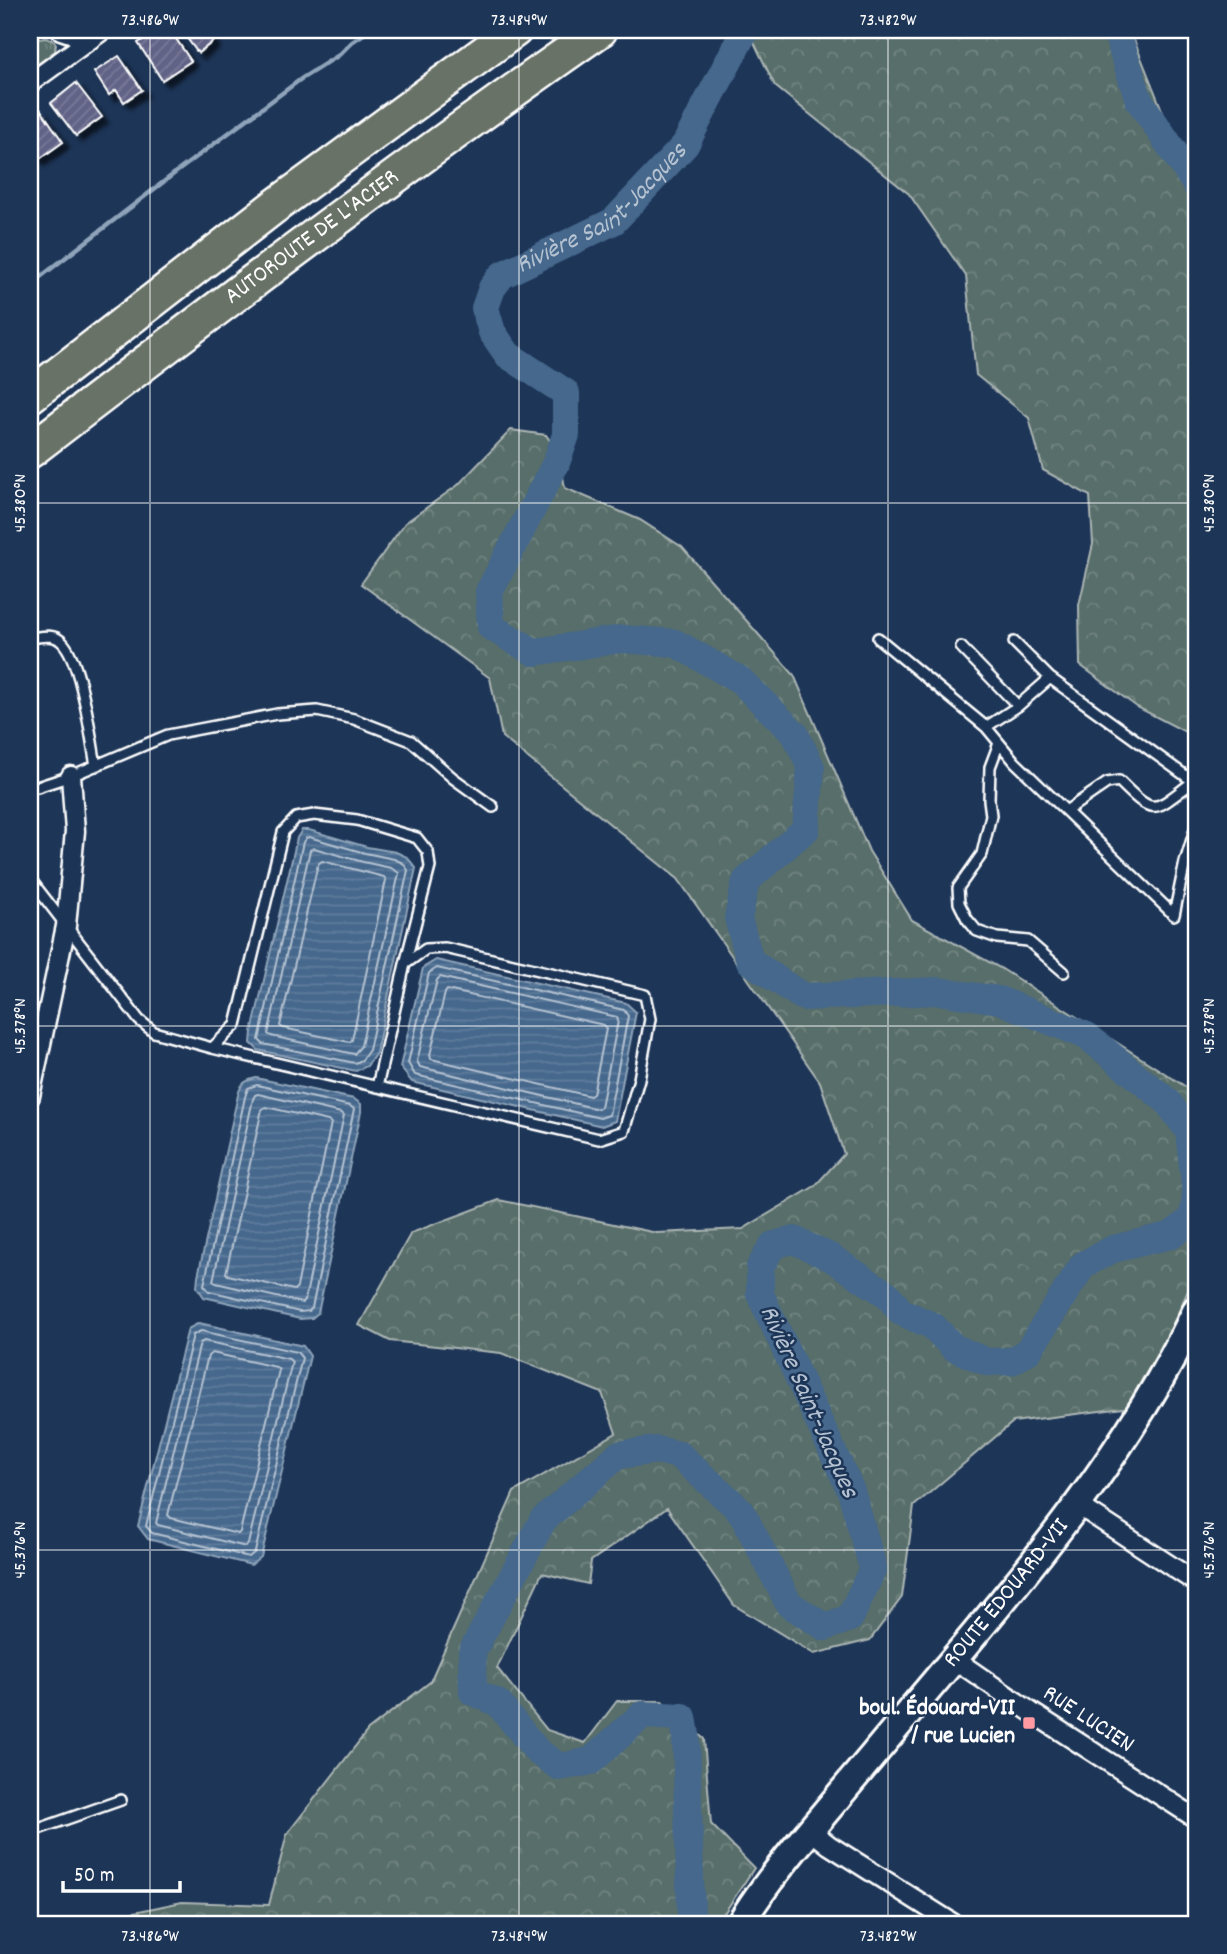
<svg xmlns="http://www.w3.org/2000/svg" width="1227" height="1954" viewBox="0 0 1227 1954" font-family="Dekko,sans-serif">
  <defs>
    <pattern id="grass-tufts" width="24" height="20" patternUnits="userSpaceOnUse" patternTransform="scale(1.75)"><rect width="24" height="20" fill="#586e6a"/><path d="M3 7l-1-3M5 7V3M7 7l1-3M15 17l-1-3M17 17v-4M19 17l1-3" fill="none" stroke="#718480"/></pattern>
    <pattern id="forest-crowns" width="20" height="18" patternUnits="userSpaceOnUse" patternTransform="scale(1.75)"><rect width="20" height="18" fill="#586e6a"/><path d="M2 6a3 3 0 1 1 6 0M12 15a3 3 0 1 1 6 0" fill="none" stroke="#718480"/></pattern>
    <pattern id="water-rules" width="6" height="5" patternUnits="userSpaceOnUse" patternTransform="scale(1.75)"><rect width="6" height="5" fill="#45678c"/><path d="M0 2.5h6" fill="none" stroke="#617e9d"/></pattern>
    <pattern id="building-hatch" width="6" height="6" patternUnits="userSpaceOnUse" patternTransform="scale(1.75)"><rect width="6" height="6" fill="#616286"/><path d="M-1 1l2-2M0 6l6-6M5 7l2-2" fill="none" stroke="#797a98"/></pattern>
    <filter id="shadow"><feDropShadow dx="6" dy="6" stdDeviation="2" flood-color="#0009"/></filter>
  </defs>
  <rect width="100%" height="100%" fill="#1d3557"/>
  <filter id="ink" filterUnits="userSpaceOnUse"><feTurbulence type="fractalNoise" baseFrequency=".0143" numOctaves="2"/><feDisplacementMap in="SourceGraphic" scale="14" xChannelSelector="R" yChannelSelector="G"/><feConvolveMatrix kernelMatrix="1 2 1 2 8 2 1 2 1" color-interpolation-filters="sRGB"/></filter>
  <g filter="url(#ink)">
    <path fill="url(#grass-tufts)" stroke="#acb6b4" stroke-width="2" d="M46 38 54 41 56 44 55 51 30 70V40Z"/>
    <path fill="url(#forest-crowns)" stroke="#acb6b4" stroke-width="2" d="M756 30H1130L1174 140 1197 182V737H1195L1137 707 1080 665 1079 605 1093 544 1090 496 1043 470 1029 418 976 375 966 276 909 194 775 86 752 38Z
      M511 430 546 435 559 454 565 488 640 520 682 547 794 675 869 851 912 920 1002 969 1197 1094V1270L1157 1361 1131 1407 1013 1422 914 1506 902 1597 870 1640 814 1654 734 1605 667 1508 591 1561 588 1584 542 1573 497 1668 547 1730 585 1743 617 1701H662L704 1739 711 1824 754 1868 717 1924H77L182 1902 269 1905 287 1834 368 1730 430 1682 514 1492 616 1433 602 1393 501 1353 390 1341 359 1325 411 1233 499 1200 657 1233 743 1229 815 1186 844 1154 820 1082 678 879 502 737 490 678 361 584 405 523 458 485Z"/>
    <path fill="url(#water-rules)" stroke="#8fa4ba" stroke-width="2" d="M302 830H309L367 847 396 852 407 857 416 868 376 1053 367 1066 356 1071 258 1050 251 1043 252 1032 297 838Z
      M436 960 626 1003 636 1012 615 1121 602 1126 412 1082 400 1067 423 968Z
      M256 1078 354 1099 361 1104V1112L318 1313 312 1318 300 1319 204 1297 197 1287 198 1276 238 1095C241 1084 244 1081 256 1078Z
      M199 1323 303 1346 310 1356 261 1557 251 1565 148 1539 138 1526 188 1329Z"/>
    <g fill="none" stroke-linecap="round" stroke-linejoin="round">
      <path stroke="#b5c2d1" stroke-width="2" d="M309 837 365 853 394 859 403 863 408 870 369 1050 362 1060 355 1063 263 1044 259 1040 303 842 306 838Z
        M314 848 363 862 391 868 399 873 361 1046 354 1054 271 1036 268 1034 310 850Z
        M322 861 384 877 386 880 352 1040 349 1042 283 1028 280 1026 318 864Z
        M437 968 624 1010 628 1016 609 1115 600 1118 415 1075 408 1063 429 973Z
        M440 977 617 1017 618 1021 601 1107 598 1109 420 1067 417 1061 437 980Z
        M447 990 604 1025 606 1029 593 1094 590 1096 431 1059 430 1055 445 993Z
        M257 1085 350 1106 354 1109 312 1308 309 1311 300 1312 209 1291 204 1285 245 1097 248 1088Z
        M258 1094 341 1113 344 1115 305 1300 302 1303 216 1283 213 1281 253 1099 255 1095Z
        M266 1107 328 1121 331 1123 297 1287 294 1290 228 1275 226 1273 262 1109Z
        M201 1331 297 1352 302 1358 255 1552 249 1557 152 1533 146 1526 193 1335Z
        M204 1341 289 1359 292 1362 248 1544 246 1547 158 1525 156 1523 200 1343Z
        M212 1353 276 1367 279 1370 240 1532 238 1534 171 1518 168 1515 208 1356Z"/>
      <path stroke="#8fa4ba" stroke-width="4.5" d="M30 285 175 173 301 79 339 55 352 42 370 30"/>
      <g stroke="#45678c" stroke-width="28">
        <path d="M1116 30 1139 100 1197 186"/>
        <path id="s1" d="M689 1924 691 1916 686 1735 683 1717 642 1715 591 1761 560 1767 538 1752 498 1703 473 1692 472 1652 543 1520 618 1455 657 1450 679 1455 741 1511 789 1604 825 1627 850 1618 873 1568 851 1491 760 1294V1267L773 1245 794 1240 830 1257 888 1295 901 1312 933 1326 953 1347 987 1362 1012 1361 1028 1351 1083 1265 1113 1249 1172 1235 1193 1218 1196 1194 1189 1131 1167 1101 1087 1036 999 1000 938 991 803 997 750 961 738 918 746 881 806 829 811 767 795 734 740 680 675 643 622 639 534 652 491 627 489 592 556 463 566 435V393L508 355 492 332 485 308 492 288 502 275 614 221 685 145 745 30"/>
      </g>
    </g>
    <path fill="url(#building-hatch)" stroke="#fff" stroke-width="2" filter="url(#shadow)" d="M158 30H170L191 61 162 80 138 43Z
      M181 30H216L209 34 214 41 198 53Z
      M119 56 142 90 124 102 116 90 109 95 94 72Z
      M76 83 102 117 76 136 51 103Z
      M41 110 63 142 38 160 30 148V118Z"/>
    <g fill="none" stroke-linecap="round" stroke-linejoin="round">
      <g stroke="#fff" stroke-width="14">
        <path id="service" d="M30 638C40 637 53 633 61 641 81 658 91 738 96 766
          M878 638 986 727
          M1014 642 1050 678
          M961 647 1018 706
          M999 743 990 767 989 800 991 815 982 854 958 888 959 903 967 919 977 931 997 938 1028 941 1064 972
          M1197 784 1050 678 1018 706 986 727 1015 762 1174 915 1185 862 1197 823
          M30 787H37L71 776 168 735 277 714 317 711 354 719 411 741 453 778 493 807
          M1066 811 1107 783 1119 781C1156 818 1153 811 1193 782
          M30 879 139 1020 154 1032 212 1048 236 1025 283 832 296 818 314 815 357 820 417 838 428 852 430 867 405 964
          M212 1048 599 1139 624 1131 639 1079 650 1019 645 995 445 948 426 949 405 964 377 1087
          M30 1832 121 1800"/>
      </g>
      <g stroke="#fff" stroke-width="23">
        <path id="minor" d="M61 30 73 34 83 44
          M30 83 103 30
          M30 1096 66 926 75 831 71 776
          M1078 1505 1197 1583
          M954 1659 1031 1712 1197 1819
          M810 1830 829 1845 954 1924"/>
      </g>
      <g stroke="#fff" stroke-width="32">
        <g id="secondary">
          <path id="s2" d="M740 1924C756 1897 776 1872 796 1847 822 1816 848 1785 874 1754 991 1613 1118 1476 1197 1309"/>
        </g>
      </g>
      <g stroke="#fff" stroke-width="38">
        <g id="motorway">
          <path d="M30 396 271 209 515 30"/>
          <path id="s3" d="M30 451C217 307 406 165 600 30"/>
        </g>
      </g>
      <use href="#service" stroke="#1d3557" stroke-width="9"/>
      <use href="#minor" stroke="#1d3557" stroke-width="18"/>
      <use href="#secondary" stroke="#1d3557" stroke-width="26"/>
      <use href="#motorway" stroke="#697266" stroke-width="33"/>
    </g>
  </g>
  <path fill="none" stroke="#fff" stroke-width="2" stroke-opacity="0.45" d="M150 30V1924M519 30V1924M888 30V1924M30 503H1197M30 1026H1197M30 1550H1197"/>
  <rect fill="#ff9aa2" stroke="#1d3557" stroke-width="2.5" x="1022" y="1716" width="14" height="14" rx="3.5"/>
  <g text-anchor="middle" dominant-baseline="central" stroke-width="5" stroke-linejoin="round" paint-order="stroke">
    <g font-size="24" fill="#fff" stroke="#1d3557">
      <text stroke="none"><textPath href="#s3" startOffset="354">AUTOROUTE DE L'ACIER</textPath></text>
      <text stroke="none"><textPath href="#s2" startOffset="425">ROUTE ÉDOUARD-VII</textPath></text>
      <text transform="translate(1088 1720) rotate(33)">RUE LUCIEN</text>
    </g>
    <g font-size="24" font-weight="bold" fill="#fff" stroke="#1d3557" text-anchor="end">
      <text x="1015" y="1709">boul. Édouard-VII<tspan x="1015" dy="28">/ rue Lucien</tspan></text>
    </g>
    <g font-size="26" font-style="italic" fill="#b5c2d1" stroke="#1d3557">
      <text stroke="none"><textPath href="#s1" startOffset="3722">Rivière Saint-Jacques</textPath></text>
      <text transform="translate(808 1402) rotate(66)">Rivière Saint-Jacques</text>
    </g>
  </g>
  <rect width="1227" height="1954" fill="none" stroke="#1d3557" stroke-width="77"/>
  <path d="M63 1881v10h117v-10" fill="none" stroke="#ffffff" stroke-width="3.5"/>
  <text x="74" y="1881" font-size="21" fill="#ffffff" stroke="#1d3557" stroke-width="5" paint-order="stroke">50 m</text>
  <rect x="38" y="38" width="1150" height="1878" fill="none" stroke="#fff" stroke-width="2.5"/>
  <g font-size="18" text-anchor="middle" fill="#fff">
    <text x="150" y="25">73.486°W</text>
    <text x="519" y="25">73.484°W</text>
    <text x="888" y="25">73.482°W</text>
    <text transform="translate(19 503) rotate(-90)" y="6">45.380°N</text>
    <text transform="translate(1208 503) rotate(-90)" y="6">45.380°N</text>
    <text transform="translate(19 1026) rotate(-90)" y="6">45.378°N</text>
    <text transform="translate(1208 1026) rotate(-90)" y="6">45.378°N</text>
    <text transform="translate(19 1550) rotate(-90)" y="6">45.376°N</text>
    <text transform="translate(1208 1550) rotate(-90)" y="6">45.376°N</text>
    <text x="150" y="1941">73.486°W</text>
    <text x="519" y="1941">73.484°W</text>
    <text x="888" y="1941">73.482°W</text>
  </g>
</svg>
